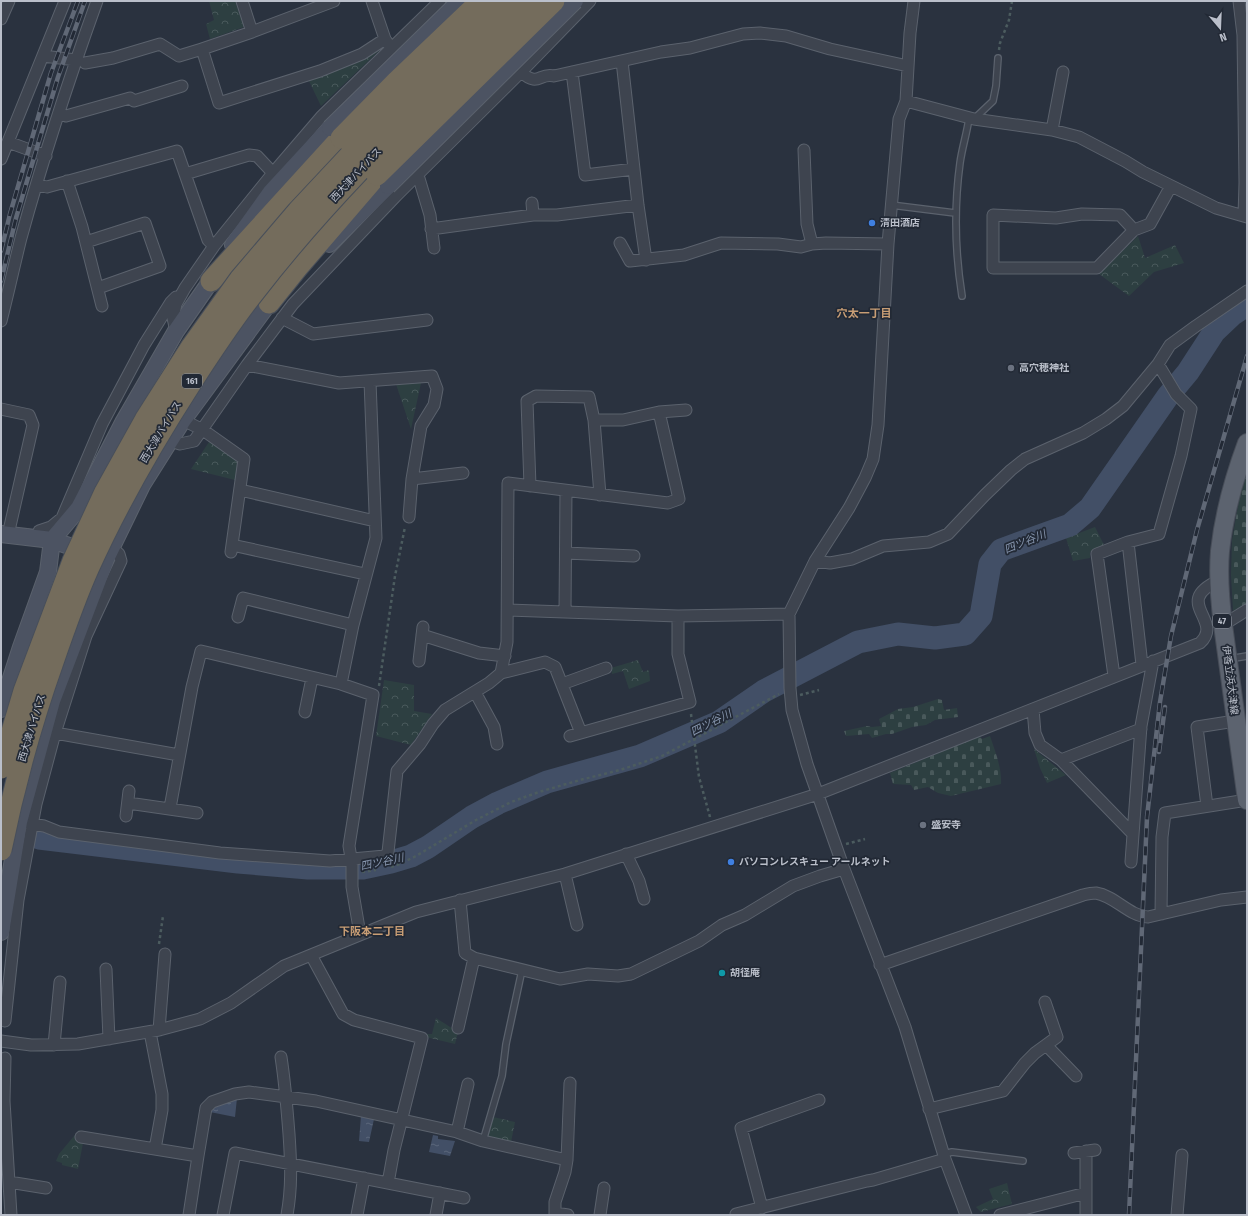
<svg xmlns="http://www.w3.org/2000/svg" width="1248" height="1216" viewBox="0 0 1248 1216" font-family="'Fira Sans Condensed','Noto Sans JP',sans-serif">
  <defs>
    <pattern id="cemetery-stones" width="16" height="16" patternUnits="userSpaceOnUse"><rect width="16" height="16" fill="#2d3f41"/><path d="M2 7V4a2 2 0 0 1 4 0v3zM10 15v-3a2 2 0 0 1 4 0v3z" fill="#49595b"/></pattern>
    <pattern id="park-crowns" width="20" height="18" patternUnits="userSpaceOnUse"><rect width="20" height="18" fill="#2d3f41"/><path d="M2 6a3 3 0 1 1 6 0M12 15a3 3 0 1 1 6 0" fill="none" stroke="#49595b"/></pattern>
    <pattern id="water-ripples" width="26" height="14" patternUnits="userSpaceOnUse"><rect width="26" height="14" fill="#424f66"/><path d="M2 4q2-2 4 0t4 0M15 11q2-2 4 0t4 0" fill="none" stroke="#5b677b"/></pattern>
  </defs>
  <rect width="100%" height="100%" fill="#2a323f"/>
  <path fill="url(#cemetery-stones)" d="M1247 471V604L1233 611 1231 575 1232 540 1242 483Z
    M938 699 942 700 944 710 957 708 958 717 935 720 926 725 912 727 892 734H886L872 738 869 734 846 736 844 731 867 726 872 727 881 726 879 719 898 709 913 707Z
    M980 736 982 739 990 736C995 751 1002 768 1001 784L951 796 938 793 928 787 914 790 911 785 893 784 890 773Z"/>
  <path fill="url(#park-crowns)" d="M209 1H235L244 27 210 39 206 24 214 20Z
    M383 47 321 106 308 79Z
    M1138 236 1145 258 1175 245 1184 263 1154 272 1129 296 1099 274Z
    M421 383 411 429 396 384Z
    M209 442 240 460 235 480 191 469Z
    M1095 527 1105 547 1090 552V558L1073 561 1066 538Z
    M638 660 643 672 649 670 650 681 629 689 623 671 612 674 611 668Z
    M384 680 414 685V711L432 714 411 745 376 736Z
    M1034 749 1066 775 1047 783 1040 768Z
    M436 1018 458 1032 455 1044 426 1037 427 1034H432Z
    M493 1117 515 1122 511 1142 487 1137Z
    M79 1130 81 1131 78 1141 83 1143 78 1169 62 1165V1163L56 1161 59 1154Z
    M1007 1183 1012 1204 981 1212 976 1207 993 1199 989 1189Z"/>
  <path fill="url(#water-ripples)" d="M237 1098 235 1117 210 1112 215 1106Z
    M361 1116 374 1119 369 1142 359 1141Z
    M433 1135 438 1136V1139L455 1141 450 1156 429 1152Z"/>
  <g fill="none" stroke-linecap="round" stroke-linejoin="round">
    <path stroke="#424f66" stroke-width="23" d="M39 838 238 862 308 868H363L391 862 411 856 428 847 472 817 498 803 547 782 640 756 719 722 764 691 858 642 898 634 935 638 965 634 981 616 990 564 1001 550 1070 525 1090 508 1168 396 1188 372 1214 332 1233 314 1247 305"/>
    <g stroke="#5b626d" stroke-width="8">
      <path id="lane" d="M974 119 993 101 996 86 998 58
        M891 205 955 213
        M962 296C955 252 954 207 960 163 962 148 967 133 969 118
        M1229 659 1247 656
        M483 1141 502 1076 506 1044 522 970
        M944 1154 952 1152 1023 1161"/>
    </g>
    <g stroke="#5b626d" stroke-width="13">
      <path id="street" d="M242 1 252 32 202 49 219 103 320 71 362 54 385 39
        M372 1 385 39 389 45
        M914 1 910 33 906 101 899 119 888 244 878 425 873 459 865 478 849 508 815 561 789 614 790 688 792 710 807 764 844 869 905 1027 945 1159 966 1215
        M1239 1 1243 35 1245 183 1244 216
        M1 19 9 1
        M252 32 334 1
        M43 56 76 60
        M622 61 638 205 646 260
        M85 63 113 58 160 44 179 56 202 49
        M521 72C539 88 539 72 554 76L661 52 690 48 743 34 760 33 786 36 830 49 908 66
        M572 72 585 175 634 169
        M906 101 974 119 1052 130 1079 137 1125 161 1143 172 1216 208 1247 217
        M59 113 66 116 130 98 134 101 182 86
        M1052 130 1063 72
        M8 142 46 156
        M804 150 807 224 812 244 826 243 888 244
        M1 159 65 1
        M185 174 249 155 257 156 273 173
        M418 175 430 215 434 248
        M67 181 82 227 102 306
        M37 185 47 187 177 151 208 240 214 246
        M532 203 533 215
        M431 229 533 215H557L638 205
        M1134 230 1120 215 1082 214 1056 218 993 215V268H1097L1134 230 1150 224 1171 186
        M86 242 145 223 160 266 98 288
        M620 243 630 261 684 255 721 243 778 244 801 247 812 244
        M282 318 313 334 427 320
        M1 321C8 294 14 266 21 238 43 158 69 79 97 1
        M176 331 173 318 176 304 185 288 214 246 273 173 321 117 440 1
        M247 365 339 383 432 376 437 389 434 405 421 426 412 479 409 517
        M1 409 29 415 33 425 8 535
        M183 420 203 430 244 459 231 552
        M594 420H623L659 412 686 410
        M170 441 180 444 194 441 247 365 293 304 396 196 521 72 590 1
        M412 479 463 473
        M530 486 527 401 536 396 589 397 594 420 600 495
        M240 490 375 521
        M37 539 39 531 51 527 62 518 102 424 144 345 171 302 176 297
        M1128 542 1142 665
        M232 545 365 574
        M566 553 634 556
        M815 561 830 563 852 559 883 546 929 542 948 534 985 495 1011 470 1025 459 1083 433 1106 419 1123 406 1158 364 1170 345 1196 326 1247 291
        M508 610 678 616 789 614
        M565 612 566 491
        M238 617 243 598 353 625
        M1223 625 1247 610
        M422 635 479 653 505 656
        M419 661 423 627
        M501 673 545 662 555 667 581 733
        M1114 676 1097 554 1128 542 1159 534 1181 456 1191 409 1176 394 1158 364
        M341 684 353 625 376 538 370 381
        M562 684 606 668
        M475 692 494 727 497 744
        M1033 709 1035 733 1040 745 1061 760 1133 834
        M305 712 312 678
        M55 733 179 755
        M570 736 690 702 678 654V616
        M1061 760 1141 729
        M128 803 197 813
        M1207 806 1197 727 1235 721
        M170 808 192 687 201 651 341 684 373 695 349 846 352 864V887L360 934
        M126 816 129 791
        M19 822 44 826 59 832 220 853 330 861 385 856 388 852 397 771 420 744 433 724 445 710 489 683 501 673 507 642 508 483 668 503 679 499 659 412
        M626 854 639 881 644 899
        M1131 862 1141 726 1153 661
        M565 874 577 925
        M460 900 465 953 474 958 560 979 588 974 618 976 631 974 699 941 722 925 745 915 793 886 820 876 844 869
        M1161 914 1162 837 1165 813 1247 800
        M311 955 343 1014 354 1020 422 1038 394 1150 388 1183
        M880 965 1083 895C1087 894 1092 893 1096 893 1115 896 1129 916 1148 917L1221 900 1247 897
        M106 969 109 1039
        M5 1021 18 900 36 804 55 733 86 636 121 561 119 554 112 548
        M458 1028 474 958
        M159 1030 165 954
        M1 1041 31 1045 78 1044 159 1030 200 1019 231 1003 284 966 416 912 565 874 818 794 1200 643C1225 620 1170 602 1220 580
        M54 1045 60 982
        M1046 1045 1076 1076
        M281 1057C285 1083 287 1108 289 1134 291 1163 292 1187 287 1215
        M1 1101H4L11 1215
        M4 1101 5 1058
        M929 1109 1003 1091 1025 1063 1035 1053 1057 1037 1045 1002
        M457 1132 468 1084
        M81 1137 155 1149 162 1110V1094L150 1032
        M155 1149 198 1156 189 1215
        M1086 1151V1215
        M1074 1153 1095 1150
        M198 1156 206 1108 212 1102 235 1094 249 1092 316 1101 457 1132 483 1141 567 1160
        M9 1182 46 1188
        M762 1208 741 1128 819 1100
        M555 1213 568 1215
        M736 1214 867 1181 873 1180 945 1159
        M223 1215 235 1153 464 1198
        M357 1215 364 1178
        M436 1215 440 1193
        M555 1215V1202L565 1172 567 1160 570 1083
        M600 1215 604 1188
        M1000 1215 1086 1193
        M1177 1215 1182 1155"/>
    </g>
    <g stroke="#5b626d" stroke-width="18">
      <path id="secondary" d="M329 244 388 186
        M233 245 271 192 330 128
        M1 534 52 540 89 553
        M1 709 21 647 48 572 52 540 79 508 124 421 176 331 217 272
        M1 932 19 822 52 701 106 559 142 485 183 420 269 303 277 295"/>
    </g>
    <g stroke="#474d58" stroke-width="20">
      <path id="primary" d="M1247 443C1234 478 1224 514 1220 551 1218 575 1220 601 1223 625L1247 800"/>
    </g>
    <g stroke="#484f5a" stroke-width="23">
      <path id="highway" d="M211 281 341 138
        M269 303 297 268 377 175"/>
    </g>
    <path stroke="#4c5c5f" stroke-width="2.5" stroke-dasharray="3 3" stroke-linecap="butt" d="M999 50 1000 43 1009 20 1012 1
      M379 686 395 576 405 527
      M800 695 819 690
      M691 714 699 777 710 817
      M846 844 865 839
      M391 867 400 864 416 856 476 820 511 802 539 792 580 780 620 770 662 756 779 694
      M362 872 376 870
      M159 944 163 916"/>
    <use href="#lane" stroke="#3e444f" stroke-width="5.5"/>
    <use href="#street" stroke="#3e444f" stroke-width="11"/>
    <use href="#secondary" stroke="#4c5362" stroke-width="16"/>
    <use href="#primary" stroke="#5c636f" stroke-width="18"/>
    <use href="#highway" stroke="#746c5c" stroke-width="21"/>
    <g stroke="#606876" stroke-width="4.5">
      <path id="rail" d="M1 251 10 214 51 73 78 1
        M1 281 16 218 58 77 85 1
        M1159 752 1165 707
        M1129 1215 1147 817 1160 702 1171 636 1197 530 1247 356"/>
    </g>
    <use href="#rail" stroke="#222935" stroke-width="3" stroke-dasharray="9" stroke-linecap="butt"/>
    <g stroke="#5b626d" stroke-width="18" stroke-linecap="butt">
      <path id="secondary-bridge" d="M330 128 460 1
        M388 186 575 1"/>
    </g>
    <g stroke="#484f5a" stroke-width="23" stroke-linecap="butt">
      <path id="highway-bridge" d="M341 138 396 82 481 1
        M377 175 554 1
        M1 768 24 691 73 561 105 492 145 420 192 346 240 279 298 211 356 149 504 1
        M1 850C14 786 31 724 53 662 64 630 75 598 89 567 118 503 153 442 191 383 211 352 232 320 255 291 336 186 435 95 529 1"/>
    </g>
    <use href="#secondary-bridge" stroke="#4c5362" stroke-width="16"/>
    <use href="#highway-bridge" stroke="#746c5c" stroke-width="21"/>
  </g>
  <g fill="#3f7fe0" stroke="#222935" stroke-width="1.5">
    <circle cx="872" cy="223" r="4"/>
    <circle cx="731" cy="862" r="4"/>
  </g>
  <g fill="#6b7280" stroke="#222935" stroke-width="1.5">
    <circle cx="1011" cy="368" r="4"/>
    <circle cx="923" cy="825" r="4"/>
  </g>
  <circle fill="#0f9aa8" stroke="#222935" stroke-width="1.5" cx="722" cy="973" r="4"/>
  <g text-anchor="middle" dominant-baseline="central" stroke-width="3.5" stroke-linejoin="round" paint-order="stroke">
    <g fill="#222935" stroke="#8c929d" stroke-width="1">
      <rect x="182" y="374" width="20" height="14" rx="3"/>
      <rect x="1213" y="614" width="18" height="14" rx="3"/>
    </g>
    <g font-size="9" font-weight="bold" fill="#babfca">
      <text x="192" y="381">161</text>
      <text x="1222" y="621">47</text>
    </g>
    <g font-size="10" fill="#babfca" stroke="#222935">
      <text transform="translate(356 175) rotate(-47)">西大津バイパス</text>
      <text transform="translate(161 432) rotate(-59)">西大津バイパス</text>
      <text transform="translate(1230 680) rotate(83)">伊香立浜大津線</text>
      <text transform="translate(32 728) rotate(-73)">西大津バイパス</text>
    </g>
    <g font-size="10" font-weight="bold" fill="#babfca" stroke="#222935" text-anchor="start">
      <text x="880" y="223">清田酒店</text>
      <text x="1019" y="368">高穴穂神社</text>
      <text x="931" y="825">盛安寺</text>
      <text x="739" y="862">パソコンレスキュー アールネット</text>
      <text x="730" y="973">胡径庵</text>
    </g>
    <g font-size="11" font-weight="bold" fill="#c99e75" stroke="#222935">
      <text x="864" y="313">穴太一丁目</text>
      <text x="372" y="931">下阪本二丁目</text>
    </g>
    <g font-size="11" font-style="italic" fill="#8695ad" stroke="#222935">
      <text transform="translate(1025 542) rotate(-22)">四ツ谷川</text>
      <text transform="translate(711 723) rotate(-27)">四ツ谷川</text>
      <text transform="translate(382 862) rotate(-12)">四ツ谷川</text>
    </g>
  </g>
  <rect width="1248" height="1216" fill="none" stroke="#babfca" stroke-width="4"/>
  <g transform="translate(1220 28) rotate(161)" stroke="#222935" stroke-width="3" paint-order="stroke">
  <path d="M0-3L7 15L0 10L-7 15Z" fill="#babfca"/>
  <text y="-6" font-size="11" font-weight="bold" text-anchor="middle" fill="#babfca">N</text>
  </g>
</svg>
